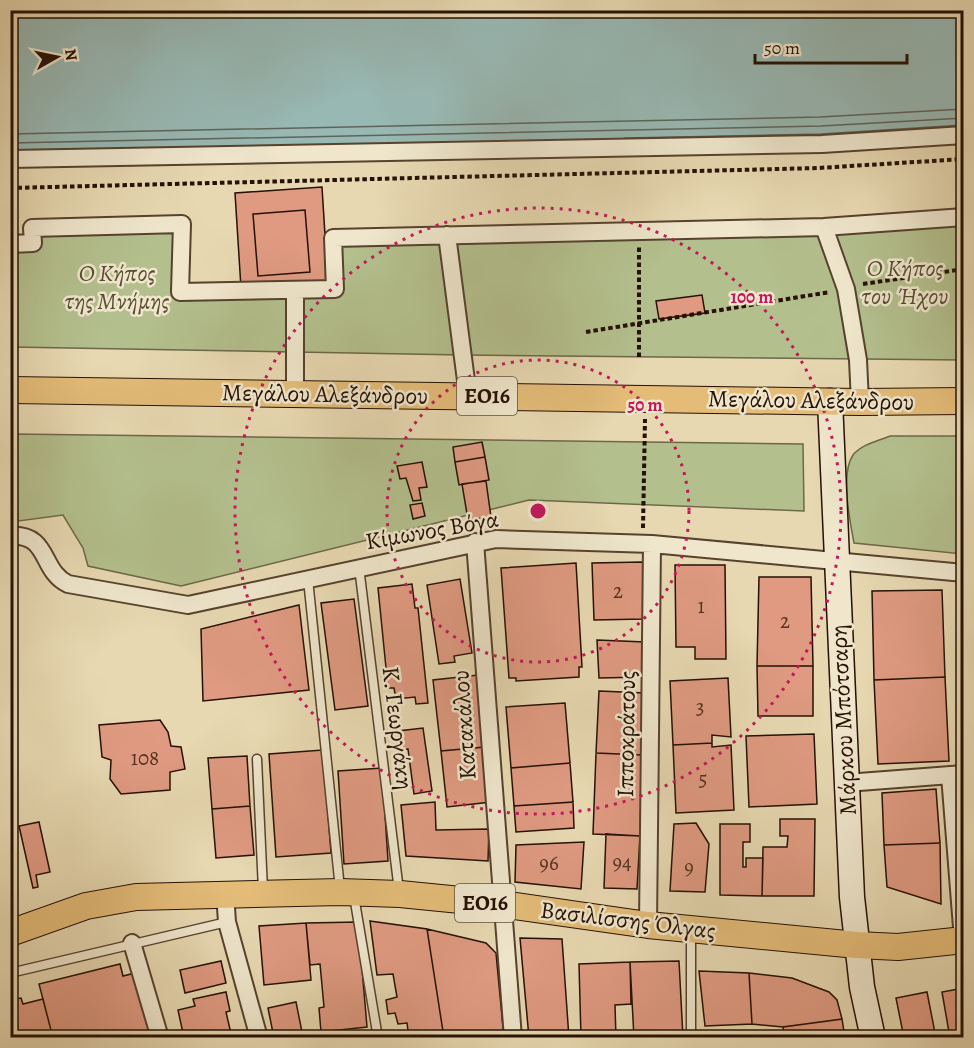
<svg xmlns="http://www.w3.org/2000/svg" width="974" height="1048" viewBox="0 0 974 1048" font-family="Alegreya,serif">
  <rect width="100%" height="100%" fill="#e7d8b1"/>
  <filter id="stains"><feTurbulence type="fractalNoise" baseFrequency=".00333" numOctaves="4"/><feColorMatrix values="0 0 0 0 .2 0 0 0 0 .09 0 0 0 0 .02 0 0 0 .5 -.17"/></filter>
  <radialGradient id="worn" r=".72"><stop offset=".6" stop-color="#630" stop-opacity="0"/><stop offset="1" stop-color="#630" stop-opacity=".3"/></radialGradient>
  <path fill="#b3bf8d" stroke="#6c6848" stroke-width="1.5" d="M963 217V360L463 355 11 347V244L33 243 32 228 182 224 180 292 280 290 334 236Z
    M10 434 803 444 804 511 529 500 181 586 88 566 83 548 63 515 11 522Z
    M890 436H963V554L854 543C850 521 840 474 853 455 862 444 878 441 890 436Z"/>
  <path fill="#98b8b3" stroke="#6a756d" stroke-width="1.5" d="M10 11H963V131L821 140 11 157Z"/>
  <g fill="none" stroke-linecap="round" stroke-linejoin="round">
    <path stroke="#5e645b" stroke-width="1.5" d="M10 134 820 117 964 109
      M625 138 821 134 963 125
      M10 143 821 126 964 118"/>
  </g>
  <path fill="#df9a81" stroke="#251003" stroke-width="1.5" fill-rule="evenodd" d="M322 187 328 283 241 288 235 193ZM305 210 310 272 258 276 253 214Z
    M305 210 310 272 258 276 253 214Z
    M702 295 705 313 659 319 656 301Z
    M482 442 485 457 455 462 453 447Z
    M485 457 489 480 459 485 455 462Z
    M422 462 427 487 419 488 421 500 413 501 406 478 400 479 397 466Z
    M486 481 491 517 468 520 462 484Z
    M422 503 425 516 413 519 410 505Z
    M643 562 644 619 594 620 592 563Z
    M576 563 582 667H579V677L516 681V678H509L501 568Z
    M675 565H725L726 659H695V647H676Z
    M759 577H811L813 666H757Z
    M460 579 472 653 454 656 455 662 439 664 427 585Z
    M412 584 415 608H418L428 703 416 704 415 697 396 699 394 688H388L378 588Z
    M942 590 945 677 874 680 872 591Z
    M354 599 368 706 335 710 321 603Z
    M299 605 309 690 203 701 201 629Z
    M597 640 645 642V677L599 678Z
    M757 666H813V716H758Z
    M478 675 485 747 441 751 433 680Z
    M945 677 949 761 878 764 874 680Z
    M728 678 731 737 712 735V743L673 745 670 681Z
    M599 691 645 693 642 755 596 753Z
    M565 703 570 763 511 768 506 707Z
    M160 720 168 732 171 746 181 747 185 769 170 772V790L121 794 110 779 111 760 102 757 99 725Z
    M423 728 432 791 414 794 408 749 400 750 398 731Z
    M814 734 817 804 749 807 746 736Z
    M712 743V747L731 745 734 810 676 813 673 745Z
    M485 747 491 802 447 807 441 751Z
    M323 750 331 853 276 857 269 754Z
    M596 753 642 755 640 836 593 834Z
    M247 756 250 806 212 809 208 758Z
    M570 763 573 802 514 806 511 768Z
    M382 768 388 861 344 864 338 771Z
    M958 782H964V810H962Z
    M936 789 940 843 884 845 882 793Z
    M435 802 436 830 489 829 488 861 406 856 401 805Z
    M573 802 574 828 516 832 514 806Z
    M250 806 254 855 216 858 212 809Z
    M780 819H815L814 896H762L763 847H787L788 836H780Z
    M39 822 50 872 36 875 38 887 33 888 19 826Z
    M696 823 709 844 705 892 670 891 674 824Z
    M720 824H750V842H743V867H746V858H763L762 896 720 895Z
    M606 834 640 836 637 889 604 888Z
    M584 842 581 889 515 882 516 845Z
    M940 843 941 904 887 887 884 845Z
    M370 921 427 929 444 1038H409L407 1023 398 1024 395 1013 388 1014 386 1000 397 997 393 974 377 975Z
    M358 922 367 1027 321 1032 319 1008 324 1007 320 964 310 965 306 923Z
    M306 923 311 980 264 985 259 926Z
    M427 929 486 943 496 953 504 1038H444Z
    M520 938 562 939 569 1038H529Z
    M221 961 226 983 185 993 180 970Z
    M679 961 683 1038H634L630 962Z
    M630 962 631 1004 615 1005 616 1038H581L579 964Z
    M120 964 123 976 135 973 152 1038H53L39 984Z
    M699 971 749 973 752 1024 705 1026Z
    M749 973 792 978 829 992 837 1000 842 1019 783 1027 752 1024Z
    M964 988V1038H950L942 992Z
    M226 992 230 1011 226 1012 232 1038H184L178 1010 195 1006 193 999Z
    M927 992 936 1038H904L896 998Z
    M21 998 23 1004 43 999 53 1038H10V1000Z
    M296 1002 302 1032H306L307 1038H274L268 1008Z
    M842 1019 845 1038H784L783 1027Z"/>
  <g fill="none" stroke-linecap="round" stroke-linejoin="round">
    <g stroke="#56422e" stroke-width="11">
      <path id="lane" d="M359 567 399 891
        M308 579 340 889
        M257 759 263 890
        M354 896 378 1038
        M691 932V1038
        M10 973 227 922"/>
    </g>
    <g stroke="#56422e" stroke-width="20">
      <path id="street" d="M10 159 822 144 964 135
        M824 227 846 289 858 360 860 402
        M447 235 468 396
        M10 244 33 243 32 228 182 224 180 292 335 289 333 238 824 227 964 217
        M295 393V290
        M10 536C50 533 40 571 68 584L188 605 496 539 652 544 964 573
        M475 542 513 1038
        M950 775 963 940
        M846 783 964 774
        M225 893 227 922 259 1038
        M648 925 652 544
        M132 943 160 1038"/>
    </g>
    <g stroke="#251003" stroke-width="27">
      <path id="secondary" d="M830 401 852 897 862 987 873 1038"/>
    </g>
    <g stroke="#251003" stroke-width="28">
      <path id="primary" d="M10 390 860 402 964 401
        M10 933 86 906 136 897 340 892 400 894 501 904 648 925 857 945 898 947 964 940"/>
    </g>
    <path stroke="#251003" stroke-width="4" stroke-dasharray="4.5 3" stroke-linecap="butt" d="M10 188 818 168 964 159
      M863 284 964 269
      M586 332 830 292
      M639 357V247
      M643 528 645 419"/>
    <use href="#lane" stroke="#efe6cc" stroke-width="8"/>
    <use href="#street" stroke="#efe6cc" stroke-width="16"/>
    <use href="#secondary" stroke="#efe6cc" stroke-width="24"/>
    <use href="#primary" stroke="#e4bc78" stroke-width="26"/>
  </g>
  <g fill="none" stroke="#c2185b" stroke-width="3" stroke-dasharray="3 6">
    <circle cx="538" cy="511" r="151"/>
    <circle cx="538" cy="511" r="303"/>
  </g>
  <g text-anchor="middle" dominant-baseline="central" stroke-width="5" stroke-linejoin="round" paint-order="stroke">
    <g font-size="21" fill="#543222">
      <text x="618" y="591">2</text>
      <text x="701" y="606">1</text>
      <text x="785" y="621">2</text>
      <text x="700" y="707">3</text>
      <text x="145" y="758">108</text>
      <text x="703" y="779">5</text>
      <text x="622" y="862">94</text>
      <text x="549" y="863">96</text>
      <text x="689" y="867">9</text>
    </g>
    <g fill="#efe6cc" stroke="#62503f" stroke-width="1.5">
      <rect x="457" y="377" width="60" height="38" rx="4.5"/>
      <rect x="455" y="884" width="60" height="38" rx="4.5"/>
    </g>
    <g font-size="22" font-weight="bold" fill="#251003">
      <text x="487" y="396">ΕΟ16</text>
      <text x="485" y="903">ΕΟ16</text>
    </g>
    <g font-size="24" font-style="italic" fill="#574d33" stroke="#efe6cc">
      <text x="905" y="268">Ο Κήπος<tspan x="905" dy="28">του Ήχου</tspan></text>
      <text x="117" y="273">Ο Κήπος<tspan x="117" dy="28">της Μνήμης</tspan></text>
    </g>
    <g font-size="24" fill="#251003" stroke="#efe6cc">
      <text transform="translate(325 394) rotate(1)">Μεγάλου Αλεξάνδρου</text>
      <text transform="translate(811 400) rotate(1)">Μεγάλου Αλεξάνδρου</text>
      <text transform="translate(432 530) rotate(-10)">Κίμωνος Βόγα</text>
      <text transform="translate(843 720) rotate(-93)">Μάρκου Μπότσαρη</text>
      <text transform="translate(464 725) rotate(-94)">Κατακάλου</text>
      <text transform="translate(398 728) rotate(83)">Κ. Γεωργάκη</text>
      <text transform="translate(626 734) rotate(-89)">Ιπποκράτους</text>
      <text transform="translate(628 920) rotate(7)">Βασιλίσσης Όλγας</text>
    </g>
  </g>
  <circle cx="538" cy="511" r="9" fill="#c2185b" stroke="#efe6cc" stroke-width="3"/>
  <g font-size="18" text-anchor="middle" font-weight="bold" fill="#c2185b" stroke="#efe6cc" stroke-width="5" stroke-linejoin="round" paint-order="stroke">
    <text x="752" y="303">100 m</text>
    <text x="645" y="411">50 m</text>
  </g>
  <rect width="974" height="1048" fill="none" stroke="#e7d8b1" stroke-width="36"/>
  <rect x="12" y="12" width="950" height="1024" fill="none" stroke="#251003" stroke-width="3"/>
  <rect x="18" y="18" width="938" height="1012" fill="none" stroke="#251003" stroke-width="1.5"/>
  <g transform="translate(57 57) rotate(81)" stroke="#efe6cc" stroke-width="4.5" paint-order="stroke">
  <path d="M0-4.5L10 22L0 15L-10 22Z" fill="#251003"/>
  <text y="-9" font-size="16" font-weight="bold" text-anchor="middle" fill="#251003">N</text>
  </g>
  <path d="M755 54v9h152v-9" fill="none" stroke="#251003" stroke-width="3"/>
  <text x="764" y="54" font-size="18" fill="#251003" stroke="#efe6cc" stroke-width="4.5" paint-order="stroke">50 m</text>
  <rect width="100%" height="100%" filter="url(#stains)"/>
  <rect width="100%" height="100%" fill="url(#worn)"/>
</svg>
